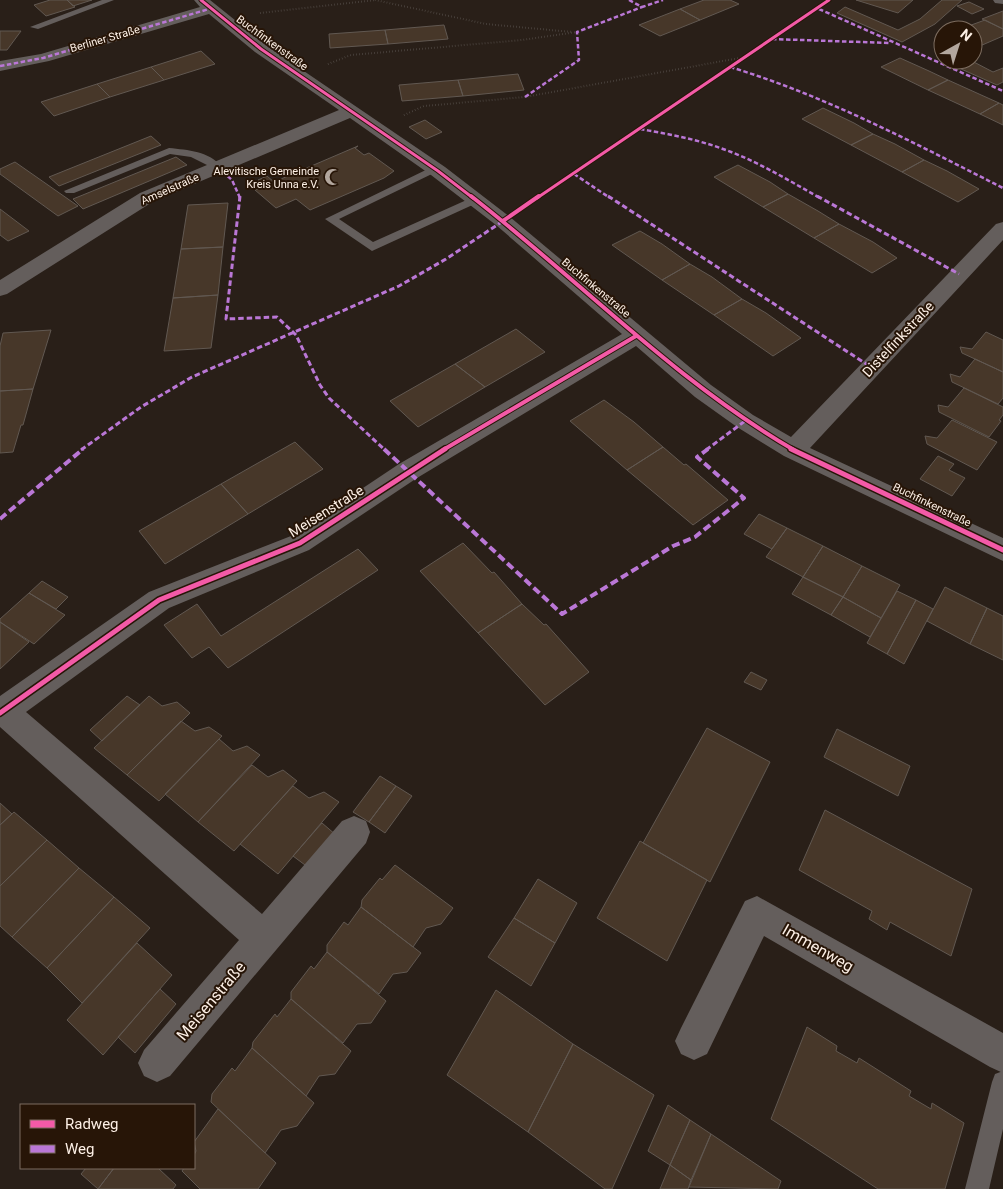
<svg xmlns="http://www.w3.org/2000/svg" width="1003" height="1189" viewBox="0 0 1003 1189" font-family="Roboto,sans-serif">
  <rect width="100%" height="100%" fill="#291f18"/>
  <path fill="#473729" stroke="#615851" d="M50 0H67L75 7 46 16 34 5Z
    M67 0H92L73 6Z
    M730 0 739 4 700 20 680 9 704 0Z
    M856 0H913L898 13Z
    M942 0H962L935 24 902 42 837 13 845 7 898 30 920 19Z
    M969 2 984 9 972 14 957 6Z
    M680 9 700 20 660 36 639 25Z
    M1003 11V29L982 19Z
    M985 20 1003 29V36L973 49V30L963 28Z
    M444 25 448 39 388 44 385 30Z
    M385 30 388 44 330 48 329 34Z
    M0 31H21L7 50H0Z
    M201 51 215 64 164 80 151 67Z
    M900 58 929 71 948 80 928 90 881 67Z
    M941 60H970L993 72 1003 68V82L997 85Z
    M151 67 164 80 110 97 97 84Z
    M518 74 524 90 463 96 458 80Z
    M458 80 463 96 402 101 399 85Z
    M948 80 979 94 999 103 980 114 928 90Z
    M97 84 110 97 54 116 41 102Z
    M999 103 1003 105V125L980 114Z
    M823 108 854 123 873 134 851 145 802 119Z
    M425 120 442 132 426 139 409 127Z
    M873 134 895 144 924 160 902 172 851 145Z
    M151 136 161 145 59 186 49 177Z
    M358 146 355 148 364 155 369 153 394 171 384 178 310 210 296 199 276 208 255 190 266 186 258 180 267 176 274 182Z
    M176 157 187 165 83 209 73 199Z
    M924 160 947 171 979 189 958 202 902 172Z
    M15 162 78 206 58 216 0 174V169Z
    M738 165 770 182 788 194 763 207 714 177Z
    M788 194 818 211 839 224 814 238 763 207Z
    M228 203 223 247 181 249 188 205Z
    M0 209 29 231 8 241 0 235Z
    M839 224 873 242 897 258 872 273 814 238Z
    M640 231 662 244 690 264 662 280 612 245Z
    M223 247 218 295 173 298 181 249Z
    M690 264 712 277 742 299 714 315 662 280Z
    M218 295 211 348 164 351 173 298Z
    M742 299 766 313 801 338 773 356 714 315Z
    M516 329 545 352 485 387 455 364Z
    M51 330 33 389 0 391V346L3 333Z
    M986 332 1003 340V372L962 353 960 347 972 349Z
    M975 359 1003 372V398L998 404 952 382 950 374 960 377Z
    M455 364 485 387 418 427 390 401Z
    M964 388 1003 407V415L999 420 1001 421 989 437 939 412 938 405 948 407Z
    M33 389 23 425H21L13 452 0 453V391Z
    M604 400 634 422 663 447 627 470 570 421Z
    M952 420 997 442 977 470 927 444 925 436 937 438Z
    M295 442 323 469 248 514 221 484Z
    M663 447 684 465 686 464 728 500 693 525 627 470Z
    M938 456 954 464 949 470 965 478 952 496 920 479Z
    M221 484 248 514 165 564 139 531Z
    M759 514 787 528 772 549 744 534Z
    M787 528 823 546 803 577 766 557Z
    M463 543 492 573 494 572 522 604 478 633 420 571Z
    M823 546 862 566 843 597 803 577Z
    M358 549 378 570 228 668 209 647 192 658 164 625 197 604 221 636Z
    M862 566 900 585 881 618 843 597Z
    M803 577 843 597 831 615 792 594Z
    M42 581 68 597 56 609 29 593Z
    M945 587 987 608 970 644 927 621Z
    M897 591 916 600 887 654 867 643Z
    M29 593 65 615 34 644 0 622V619Z
    M843 597 881 618 870 637 831 615Z
    M916 600 933 609 904 664 887 654Z
    M522 604 544 625 546 624 589 672 545 705 478 633Z
    M987 608 1003 616V660L970 644Z
    M0 622 29 642 0 669Z
    M751 672 767 680 761 690 744 682Z
    M127 696 140 705 102 741 90 730Z
    M149 696 162 706 177 702 190 713 127 775 94 748Z
    M181 721 195 731 209 727 222 736 159 801 127 775Z
    M707 728 770 762 710 882 643 843Z
    M837 729 910 766 898 796 824 757Z
    M219 739 233 751 247 746 260 755 198 822 165 794Z
    M252 765 268 777 283 770 297 781 234 851 198 822Z
    M380 776 396 786 369 822 353 812Z
    M293 786 309 798 324 792 339 802 278 874 240 844Z
    M396 786 412 796 385 833 369 822Z
    M0 803 12 814 0 825Z
    M825 810 972 889 951 956 890 922 887 930 869 919 872 911 799 870Z
    M14 812 47 840 0 886V825Z
    M322 823 336 835 309 868 293 856Z
    M47 840 79 868 12 937 0 926V886Z
    M640 841 707 880 667 961 597 918Z
    M395 865 453 908 441 924 426 928 413 947 361 907 362 900 380 878 382 880Z
    M79 868 114 897 47 968 12 937Z
    M538 879 577 903 555 943 514 918Z
    M114 897 150 928 82 1003 47 968Z
    M361 907 421 953 407 972 393 974 379 994 327 952V945L344 922 348 925Z
    M514 918 555 943 531 986 488 957Z
    M137 943 172 975 103 1055 67 1020Z
    M327 952 386 1001 371 1023 357 1024 343 1043 291 999V992L311 966 314 969Z
    M160 989 176 1004 135 1053 118 1037Z
    M496 990 573 1044 528 1132 447 1075Z
    M291 999 351 1051 335 1074 319 1076 306 1096 252 1048 253 1042 275 1014 277 1017Z
    M807 1027 837 1046 836 1051 857 1063 859 1058 911 1091 909 1096 931 1109 932 1103 964 1123 945 1189H878L771 1119Z
    M573 1044 654 1095 612 1189H605L528 1132Z
    M252 1048 314 1103 297 1126 281 1130 265 1153 211 1102 212 1094 232 1068 235 1071Z
    M668 1105 690 1120 670 1165 648 1151Z
    M218 1109 276 1163 258 1189H200L182 1171 184 1168H194V1155L196 1151 194 1142Z
    M690 1120 711 1134 691 1180 670 1165Z
    M711 1134 781 1181 778 1189 689 1187Z
    M670 1165 691 1180 688 1189H660Z
    M86 1168H114L98 1189 81 1174Z
    M114 1168H158L176 1185 173 1189H98Z"/>
  <g fill="none" stroke-linecap="round" stroke-linejoin="round">
    <path stroke="#5f5955" stroke-width="2" stroke-dasharray="0.5 2.5" stroke-linecap="butt" d="M375 0 486 24 572 32
      M260 13 376 0
      M328 64 351 55 522 40 577 32
      M404 115 424 106 525 97 745 57"/>
    <path fill="#645e5c" fill-rule="evenodd" d="M102 0H114L38 29 30 27Z
      M169 148C188 150 209 151 222 167L217 170 191 157 170 154 74 193H66L64 191Z
      M434 166 438 167V171L339 219 373 242 471 198H479V202L372 251 325 219Z
      M1003 1071V1129L989 1189H965L992 1082 995 1074Z"/>
    <path fill="#645e5c" fill-rule="evenodd" d="M194 0H210L267 46 445 167 510 217 711 385 753 415 791 437 996 224 1003 222V240L810 448 1003 538V561L784 456 737 427 695 397 636 346 417 478 309 550 169 608 26 712 262 914 342 821 354 816 366 821 370 832 366 843 170 1076 157 1082 144 1076 138 1063 144 1050 239 940 0 727V696L149 592 291 536 399 464 622 334 496 225 431 175 350 118 154 201 7 294 0 296V280L140 193 339 110 255 52 209 14 49 61 0 71V61L41 54 200 7Z
      M993 0H1003V4L995 3Z
      M757 896 1003 1033V1073L990 1067 764 936 707 1054 694 1060 681 1054 675 1041 681 1028 745 901Z"/>
    <path stroke="#ba77d6" stroke-width="2.5" stroke-dasharray="4.5 2.5" stroke-linecap="butt" d="M629 0 642 7 663 0
      M819 9 1003 91
      M772 39 889 43
      M0 66 43 58 209 9
      M730 67C826 96 914 143 1003 188
      M525 97 579 60 577 32 642 7
      M640 129C668 134 696 139 723 149 757 161 788 180 820 198
      M217 167 232 180 240 198
      M574 174 610 198"/>
    <path stroke="#ba77d6" stroke-width="3" stroke-dasharray="5.5 3" stroke-linecap="butt" d="M240 196 226 319 277 317 296 335 320 385 329 398 385 450
      M608 196 871 367
      M817 196 959 274
      M81 450 141 407 192 377 399 286 446 259 506 219
      M706 450 745 421"/>
    <path stroke="#ba77d6" stroke-width="4" stroke-dasharray="8 4" stroke-linecap="butt" d="M384 449 562 614 673 546 695 537 744 498 697 457 708 449
      M0 519 83 449"/>
    <g stroke="#271507" stroke-width="5">
      <path id="cycleway-far2" d="M201 0 261 49 438 171 473 198
        M537 198 829 0"/>
    </g>
    <g stroke="#271507" stroke-width="6">
      <path id="cycleway-far1" d="M471 196C579 280 675 381 794 450
        M503 221 539 196
        M443 450 636 336"/>
    </g>
    <g stroke="#271507" stroke-width="8">
      <path id="cycleway" d="M791 449 1003 550
        M0 713 159 600 300 543 445 449"/>
    </g>
    <use href="#cycleway-far2" stroke="#f35aa7" stroke-width="3"/>
    <use href="#cycleway-far1" stroke="#f35aa7" stroke-width="4"/>
    <use href="#cycleway" stroke="#f35aa7" stroke-width="5"/>
  </g>
  <defs>
    <g id="mosque-bare" transform="scale(1.35)"><path d="M3.5-4.9A6 6 0 1 0 3.5 4.9A5 5 0 1 1 3.5-4.9Z" fill="#b3a79e" stroke="#271507" stroke-width="2.5" paint-order="stroke"/></g>
  </defs>
  <g fill-rule="evenodd">
    <use href="#mosque-bare" x="333" y="177"/>
  </g>
  <g text-anchor="middle" dominant-baseline="central" stroke-width="4" stroke-linejoin="round" paint-order="stroke">
    <g font-size="11" fill="#fdf0e6" stroke="#271507">
      <text transform="translate(105 39) rotate(-16)">Berliner Straße</text>
      <text transform="translate(272 43) rotate(36)">Buchfinkenstraße</text>
      <text transform="translate(170 189) rotate(-24)">Amselstraße</text>
      <text transform="translate(596 288) rotate(40)">Buchfinkenstraße</text>
      <text transform="translate(932 505) rotate(26)">Buchfinkenstraße</text>
    </g>
    <g font-size="11" fill="#fdf0e6" stroke="#271507" text-anchor="end">
      <text x="319" y="171">Alevitische Gemeinde<tspan x="319" dy="13">Kreis Unna e.V.</tspan></text>
    </g>
    <g font-size="14" fill="#fdf0e6" stroke="#271507">
      <text transform="translate(898 339) rotate(-47)">Distelfinkstraße</text>
      <text transform="translate(326 511) rotate(-32)">Meisenstraße</text>
    </g>
    <g font-size="16" fill="#fdf0e6" stroke="#271507">
      <text transform="translate(818 948) rotate(30)">Immenweg</text>
      <text transform="translate(211 1001) rotate(-50)">Meisenstraße</text>
    </g>
  </g>
  <rect x="20" y="1104" width="175" height="65" fill="#271507" stroke="#7d6d60"/>
  <rect x="30" y="1120" width="25" height="8" fill="#f35aa7" stroke="#7d6d60"/>
  <text x="65" y="1129" font-size="15" fill="#fdf0e6">Radweg</text>
  <rect x="30" y="1145" width="25" height="8" fill="#ba77d6" stroke="#7d6d60"/>
  <text x="65" y="1154" font-size="15" fill="#fdf0e6">Weg</text>
  <g transform="translate(958 45) rotate(39)"><circle r="24" fill="#271507" stroke="#7d6d60"/>
  <path d="M0-4L9 19L0 12L-9 19Z" fill="#b3a79e"/>
  <text y="-8" font-size="14" font-weight="bold" text-anchor="middle" fill="#fdf0e6">N</text>
  </g>
</svg>
